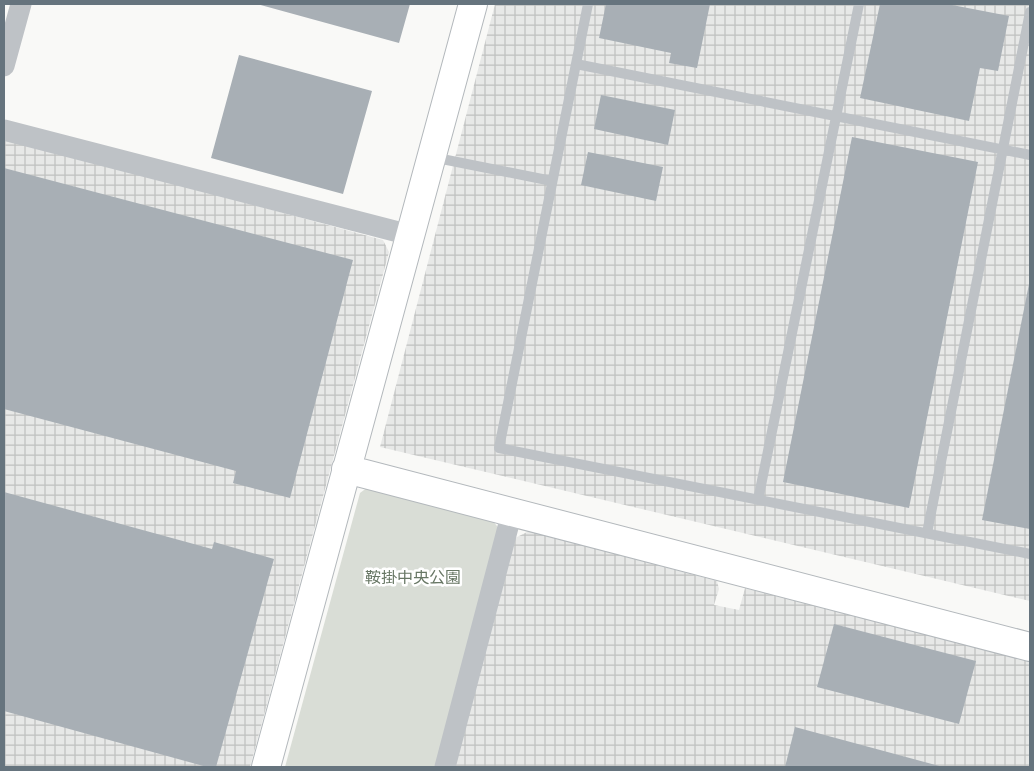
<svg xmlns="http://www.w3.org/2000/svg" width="1034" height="771" viewBox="0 0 1034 771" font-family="Karla,'Noto Sans JP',sans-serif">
  <defs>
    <pattern id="industrial-grid" width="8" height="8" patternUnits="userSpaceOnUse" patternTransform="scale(1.25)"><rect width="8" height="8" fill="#e7e8e7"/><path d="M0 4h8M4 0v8" fill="none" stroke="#bfc1c0"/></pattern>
  </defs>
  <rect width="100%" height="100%" fill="#f9f9f7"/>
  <path fill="url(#industrial-grid)" d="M495 4H1030V601L380 447Z
    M4 137 383 240 389 252 250 767H4Z
    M529 531 717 581 719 589 714 605 739 610 745 588 1030 661V767H452L515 538Z"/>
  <path fill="#d9ddd6" d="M368 487 492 520 502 532 438 767H285L360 493Z"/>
  <path fill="#a8afb5" d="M257 4H410L399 43Z
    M606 4H710L697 68 669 63 671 53 599 38Z
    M880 4H947L1009 16 998 71 980 68 969 121 860 98Z
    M239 55 372 91 343 194 211 158Z
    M601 95 675 110 668 145 594 129Z
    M852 137 978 162 909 508 783 482Z
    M588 152 663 167 656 201 581 185Z
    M4 168 353 260 290 498 233 483 236 471 4 409Z
    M1029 284 1030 285V529L982 520Z
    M4 492 212 549 214 542 274 559 216 767H207L4 711Z
    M834 624 976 661 959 724 817 687Z
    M795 727 943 767H785Z"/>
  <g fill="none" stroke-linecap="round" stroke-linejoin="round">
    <g stroke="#b3b8bc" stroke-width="30">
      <path id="secondary" d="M346 469 1030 647
        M266 767 473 4"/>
    </g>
    <path stroke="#bec2c6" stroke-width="10" d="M588 4 499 448 1030 554
      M576 64 1030 155
      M432 157 552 181
      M758 500 859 4
      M927 533 1030 12"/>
    <path stroke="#bec2c6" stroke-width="21" d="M4 66 21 4
      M4 130 410 235
      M445 767 512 512"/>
    <use href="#secondary" stroke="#fff" stroke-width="28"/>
  </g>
  <g text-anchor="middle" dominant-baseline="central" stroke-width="5" stroke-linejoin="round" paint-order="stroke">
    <g font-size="16" fill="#687765" stroke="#fff">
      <text x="413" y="577">鞍掛中央公園</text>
    </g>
  </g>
  <rect width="1034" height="771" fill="none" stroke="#66747e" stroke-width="10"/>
</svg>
